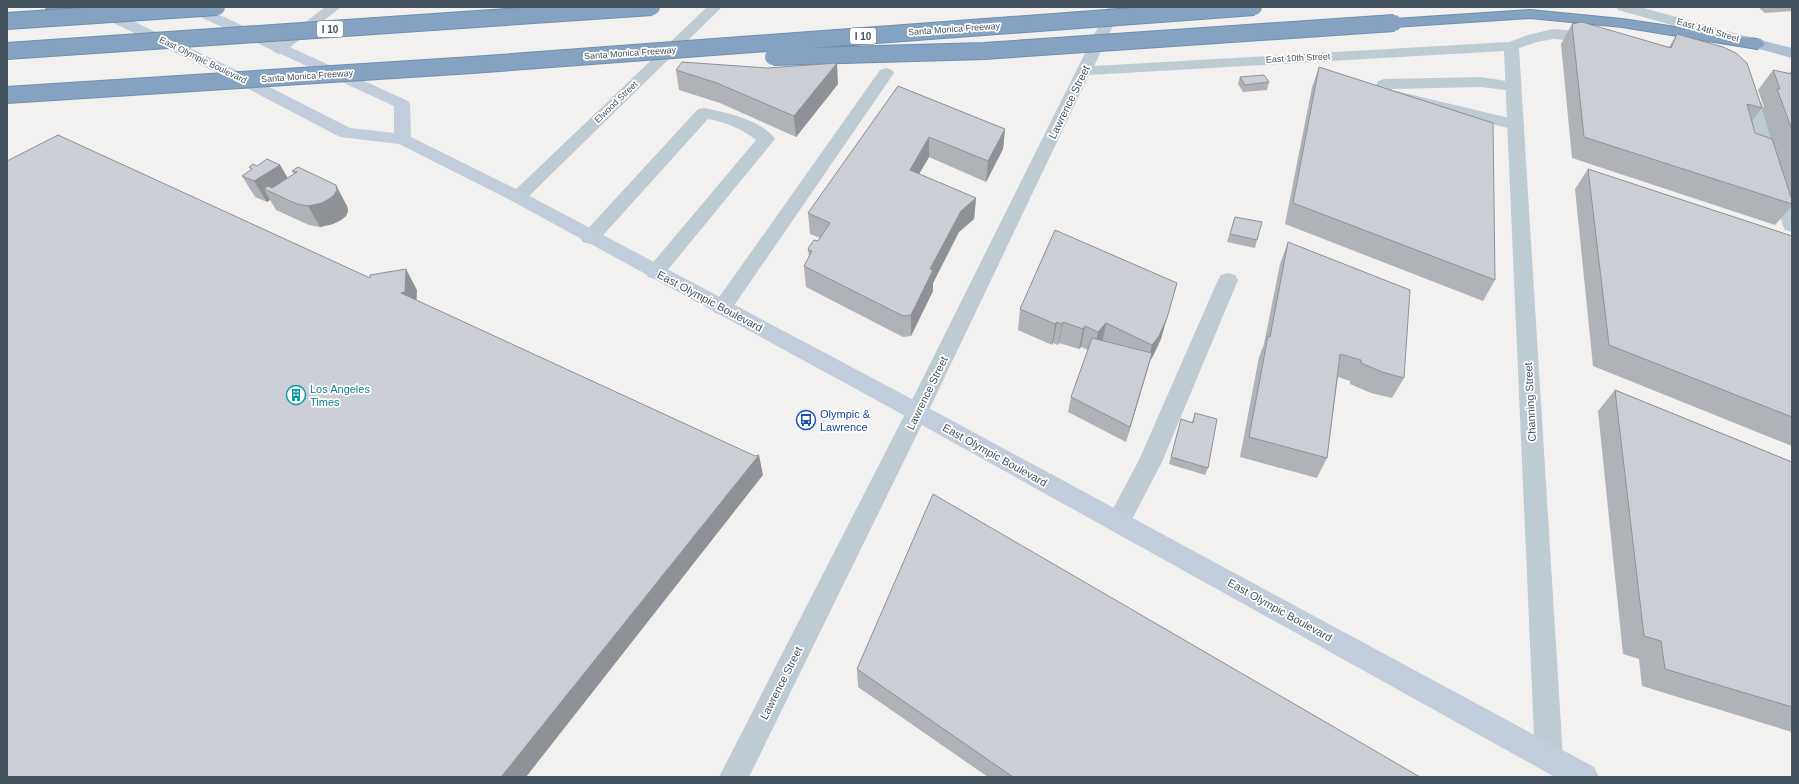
<svg xmlns="http://www.w3.org/2000/svg" width="1799" height="784" viewBox="0 0 1799 784" font-family="Arial,sans-serif">
  <rect width="100%" height="100%" fill="#f3f0f0"/>
  <g fill="none" stroke-linecap="round" stroke-linejoin="round">
    <g stroke="#6f8eaf" stroke-width="2">
      <path id="highway" d="M50 7H96L94 10 89 11 52 15 47 14 45 11 47 8Z
        M1530 10 1622 19 1757 39 1762 41 1765 44 1762 47 1757 49 1622 27 1530 18 1394 27 1389 26 1387 23 1389 20 1394 19Z"/>
    </g>
    <path fill="#bfcbd3" fill-rule="evenodd" d="M886 68 892 70 894 73 729 313 722 315 715 313 712 308 715 303 880 70Z
      M1481 77 1519 83 1521 86 1519 89 1513 91 1481 87 1392 89V90L1522 121 1524 125 1522 129 1516 130 1378 96C1375 92 1375 86 1378 81L1384 79Z
      M1744 81 1750 83 1763 106 1792 196V232L1785 230 1783 226 1747 106 1736 86 1738 83Z
      M704 108C725 112 762 120 775 139L662 277 655 279 648 277 645 272 756 140C742 129 725 122 708 119L597 242 590 244 583 242 580 238 583 234 698 109Z
      M1228 273 1235 275 1238 280 1162 462 1127 529 1118 532 1109 529 1106 522 1139 460 1218 280 1221 275Z"/>
    <path fill="#bfcbd3" fill-rule="evenodd" d="M325 7H341L284 52 279 54 274 52 271 49 274 46Z
      M707 7H722L524 201 518 203 512 201 509 197 512 193Z
      M1108 7H1122L1094 66 1509 42 1528 35 1553 29 1595 32 1600 34 1603 37 1600 40 1595 42 1553 39 1537 42 1519 48 1563 758 1559 768 1549 772 1539 768 1535 758 1504 51 1089 75 928 412 749 777H719L906 412Z
      M1616 7H1640L1752 38 1755 41 1752 44 1747 46 1618 10Z"/>
    <path fill="#c1cdda" fill-rule="evenodd" d="M84 7H103L230 67 350 128 394 133V106L185 10 183 7H202L408 101 410 104 411 137 524 193 925 406 1594 767 1599 777H1555L909 418 512 201 399 144 340 137 218 73 86 10Z"/>
    <path fill="#adc0d1" fill-rule="evenodd" d="M1757 39 1792 48V58L1752 47 1749 44 1752 41Z"/>
    <use href="#highway" fill="#84a3c3" fill-rule="evenodd"/>
    <g stroke="#6f8eaf" stroke-width="18" stroke-linecap="butt">
      <path id="highway-bridge" d="M7 21 217 7
        M7 51 652 7
        M773 57 984 51 1394 23
        M7 95 472 65 1254 7"/>
    </g>
    <use href="#highway-bridge" stroke="#84a3c3" stroke-width="16"/>
  </g>
  <path fill="#afb2b7" d="M1758 7H1792V11L1765 13Z
    M1572 24 1669 47 1677 34 1762 108 1752 121 1755 133 1771 139 1762 109 1764 107 1758 90 1773 70 1789 74 1792 69V206L1775 225 1572 158 1561 44Z
    M1319 67 1495 280 1483 301 1285 224 1312 87Z
    M676 70 838 84 796 137 720 103 679 90Z
    M1240 77 1269 82 1267 90 1243 92 1238 84Z
    M898 86 1005 129 1003 149 986 182 929 157 919 174 976 198 974 219 959 232 933 283V291L911 336 903 337 806 287 804 266 809 257 808 250 818 241 820 238 810 234 808 213Z
    M280 165 288 178 294 174 292 171 298 167 347 206 348 211 346 216 341 220 333 224 320 227 309 225 276 210 270 200 267 202 255 197 242 176 251 170 249 167Z
    M1588 169 1792 236V446L1593 366 1575 189Z
    M1235 217 1257 240 1255 248 1227 242Z
    M1055 230 1161 339 1153 356 1150 361 1126 442 1068 412 1071 397 1088 350 1081 347 1079 349 1059 343 1058 345 1053 343 1052 345 1018 330 1020 309Z
    M1288 242 1404 378 1392 398 1371 393 1350 384V381L1338 377 1327 458 1317 478 1240 457 1259 357 1264 344 1280 264Z
    M1615 390 1792 462V732L1642 686 1639 659 1623 654 1598 411Z
    M1195 413 1208 468 1205 475 1169 464 1181 419 1192 422Z
    M857 669 1420 777H988L858 687Z"/>
  <path fill="#8e9195" d="M837 63 838 84 796 137 794 116Z
    M1005 129 1003 149 986 182 988 161Z
    M929 137V157L909 191 910 170Z
    M280 165 292 186 264 189 270 200 267 202 254 181Z
    M336 185 347 206 348 211 346 216 341 220 333 224 320 227 308 206Z
    M976 198 974 219 959 232 933 283V291L911 336V315L930 269 961 211Z
    M406 269 417 290 416 313 401 293Z
    M1177 283 1161 339 1153 356 1150 361 1126 442 1152 345Z
    M1057 322 1053 343 1052 345 1055 324Z
    M1063 322 1059 343 1058 345 1062 324Z
    M1106 323 1102 344 1094 353 1098 332Z
    M1085 326 1081 347 1079 349 1083 329Z
    M759 455 763 475 526 777H501Z"/>
  <path fill="#cbcfd5" stroke="#8e9195" d="M1582 22 1671 48 1677 34 1723 47 1736 53 1747 63 1762 108 1747 104 1755 133 1772 139 1792 200V204L1584 137 1572 24Z
    M682 62 767 68 837 63 794 116 717 83 676 70Z
    M1319 67 1493 123 1495 280 1293 203Z
    M1773 70 1792 74V130L1777 89H1780Z
    M1264 75 1269 82 1245 85 1240 77Z
    M898 86 1005 129 988 161 929 137 910 170 976 198 961 211 930 269 933 270 911 315 903 316 804 266 812 251 808 250 809 247 814 240 818 241 830 223 808 213Z
    M58 135 370 278V275L406 269 405 292 401 293 755 456 759 455 501 777H7V161Z
    M267 159 280 165 254 181 242 176 252 169 249 167 253 164 257 166Z
    M298 167 336 185 337 190 334 195 329 199 322 203 308 206 297 204 264 189 268 186 272 188 297 172 292 171Z
    M1588 169 1792 236V417L1609 345Z
    M1235 217 1262 222 1257 240 1230 234Z
    M1055 230 1177 283 1167 318 1159 336 1152 345 1106 323 1098 332 1085 326 1083 329 1063 322 1062 324 1057 322 1055 324 1020 309Z
    M1288 242 1410 290 1404 378 1382 372 1361 363V360L1340 354 1327 458 1249 437 1268 336 1270 337Z
    M1092 338 1152 353 1130 427 1071 397Z
    M1615 390 1792 462V707L1665 669 1661 641 1644 636Z
    M1195 413 1217 419 1208 468 1171 457 1181 419 1193 423Z
    M933 494 1420 777H1013L857 669Z"/>
  <defs>
    <g id="building-ring" transform="scale(1)"><circle r="9.5" fill="#fff" stroke="#0f9aa8" stroke-width="1.5"/><path d="M-4-6H4V6H1V3H-1V6H-4ZM-2.5-4.3h1.7v1.8h-1.7ZM.8-4.3h1.7v1.8H.8ZM-2.5-1h1.7V.8h-1.7ZM.8-1h1.7V.8H.8Z" fill="#0f9aa8"/></g>
    <g id="bus-ring" transform="scale(1)"><circle r="9.5" fill="#fff" stroke="#1a4fb4" stroke-width="1.5"/><path d="M-5-6H5V4H4V6H2V4H-2V6H-4V4H-5ZM-3.5-4V0h7V-4ZM-3.5 1.2v1.5H-2V1.2ZM2 1.2v1.5H3.5V1.2Z" fill="#1a4fb4"/></g>
  </defs>
  <g fill-rule="evenodd">
    <use href="#building-ring" x="296" y="395"/>
    <use href="#bus-ring" x="806" y="420"/>
  </g>
  <g text-anchor="middle" dominant-baseline="central" stroke-width="3.5" stroke-linejoin="round" paint-order="stroke">
    <g font-size="9" fill="#46545f" stroke="#fff">
      <text transform="translate(954 29) rotate(-4)">Santa Monica Freeway</text>
      <text transform="translate(1708 30) rotate(16)">East 14th Street</text>
      <text transform="translate(630 53) rotate(-4)">Santa Monica Freeway</text>
      <text transform="translate(1298 58) rotate(-3)">East 10th Street</text>
      <text transform="translate(203 60) rotate(26)">East Olympic Boulevard</text>
      <text transform="translate(307 76) rotate(-4)">Santa Monica Freeway</text>
      <text transform="translate(616 102) rotate(-44)">Elwood Street</text>
    </g>
    <g fill="#fff" stroke="#7e878f" stroke-width="1">
      <rect x="317" y="21" width="26" height="16" rx="3"/>
      <rect x="850" y="28" width="26" height="16" rx="3"/>
    </g>
    <g font-size="10" font-weight="bold" fill="#46545f">
      <text x="330" y="29">I 10</text>
      <text x="863" y="36">I 10</text>
    </g>
    <g font-size="11" fill="#46545f" stroke="#fff">
      <text transform="translate(1069 102) rotate(-64)">Lawrence Street</text>
      <text transform="translate(710 301) rotate(28)">East Olympic Boulevard</text>
      <text transform="translate(927 393) rotate(-64)">Lawrence Street</text>
      <text transform="translate(1530 402) rotate(-93)">Channing Street</text>
      <text transform="translate(995 455) rotate(29)">East Olympic Boulevard</text>
      <text transform="translate(1280 610) rotate(29)">East Olympic Boulevard</text>
      <text transform="translate(781 683) rotate(-63)">Lawrence Street</text>
    </g>
    <g font-size="11" fill="#0d838f" stroke="#fff" text-anchor="start">
      <text x="310" y="389">Los Angeles<tspan x="310" dy="13">Times</tspan></text>
    </g>
    <g font-size="11" fill="#164399" stroke="#fff" text-anchor="start">
      <text x="820" y="414">Olympic &amp;<tspan x="820" dy="13">Lawrence</tspan></text>
    </g>
  </g>
  <rect width="1799" height="784" fill="none" stroke="#46545f" stroke-width="16"/>
</svg>
